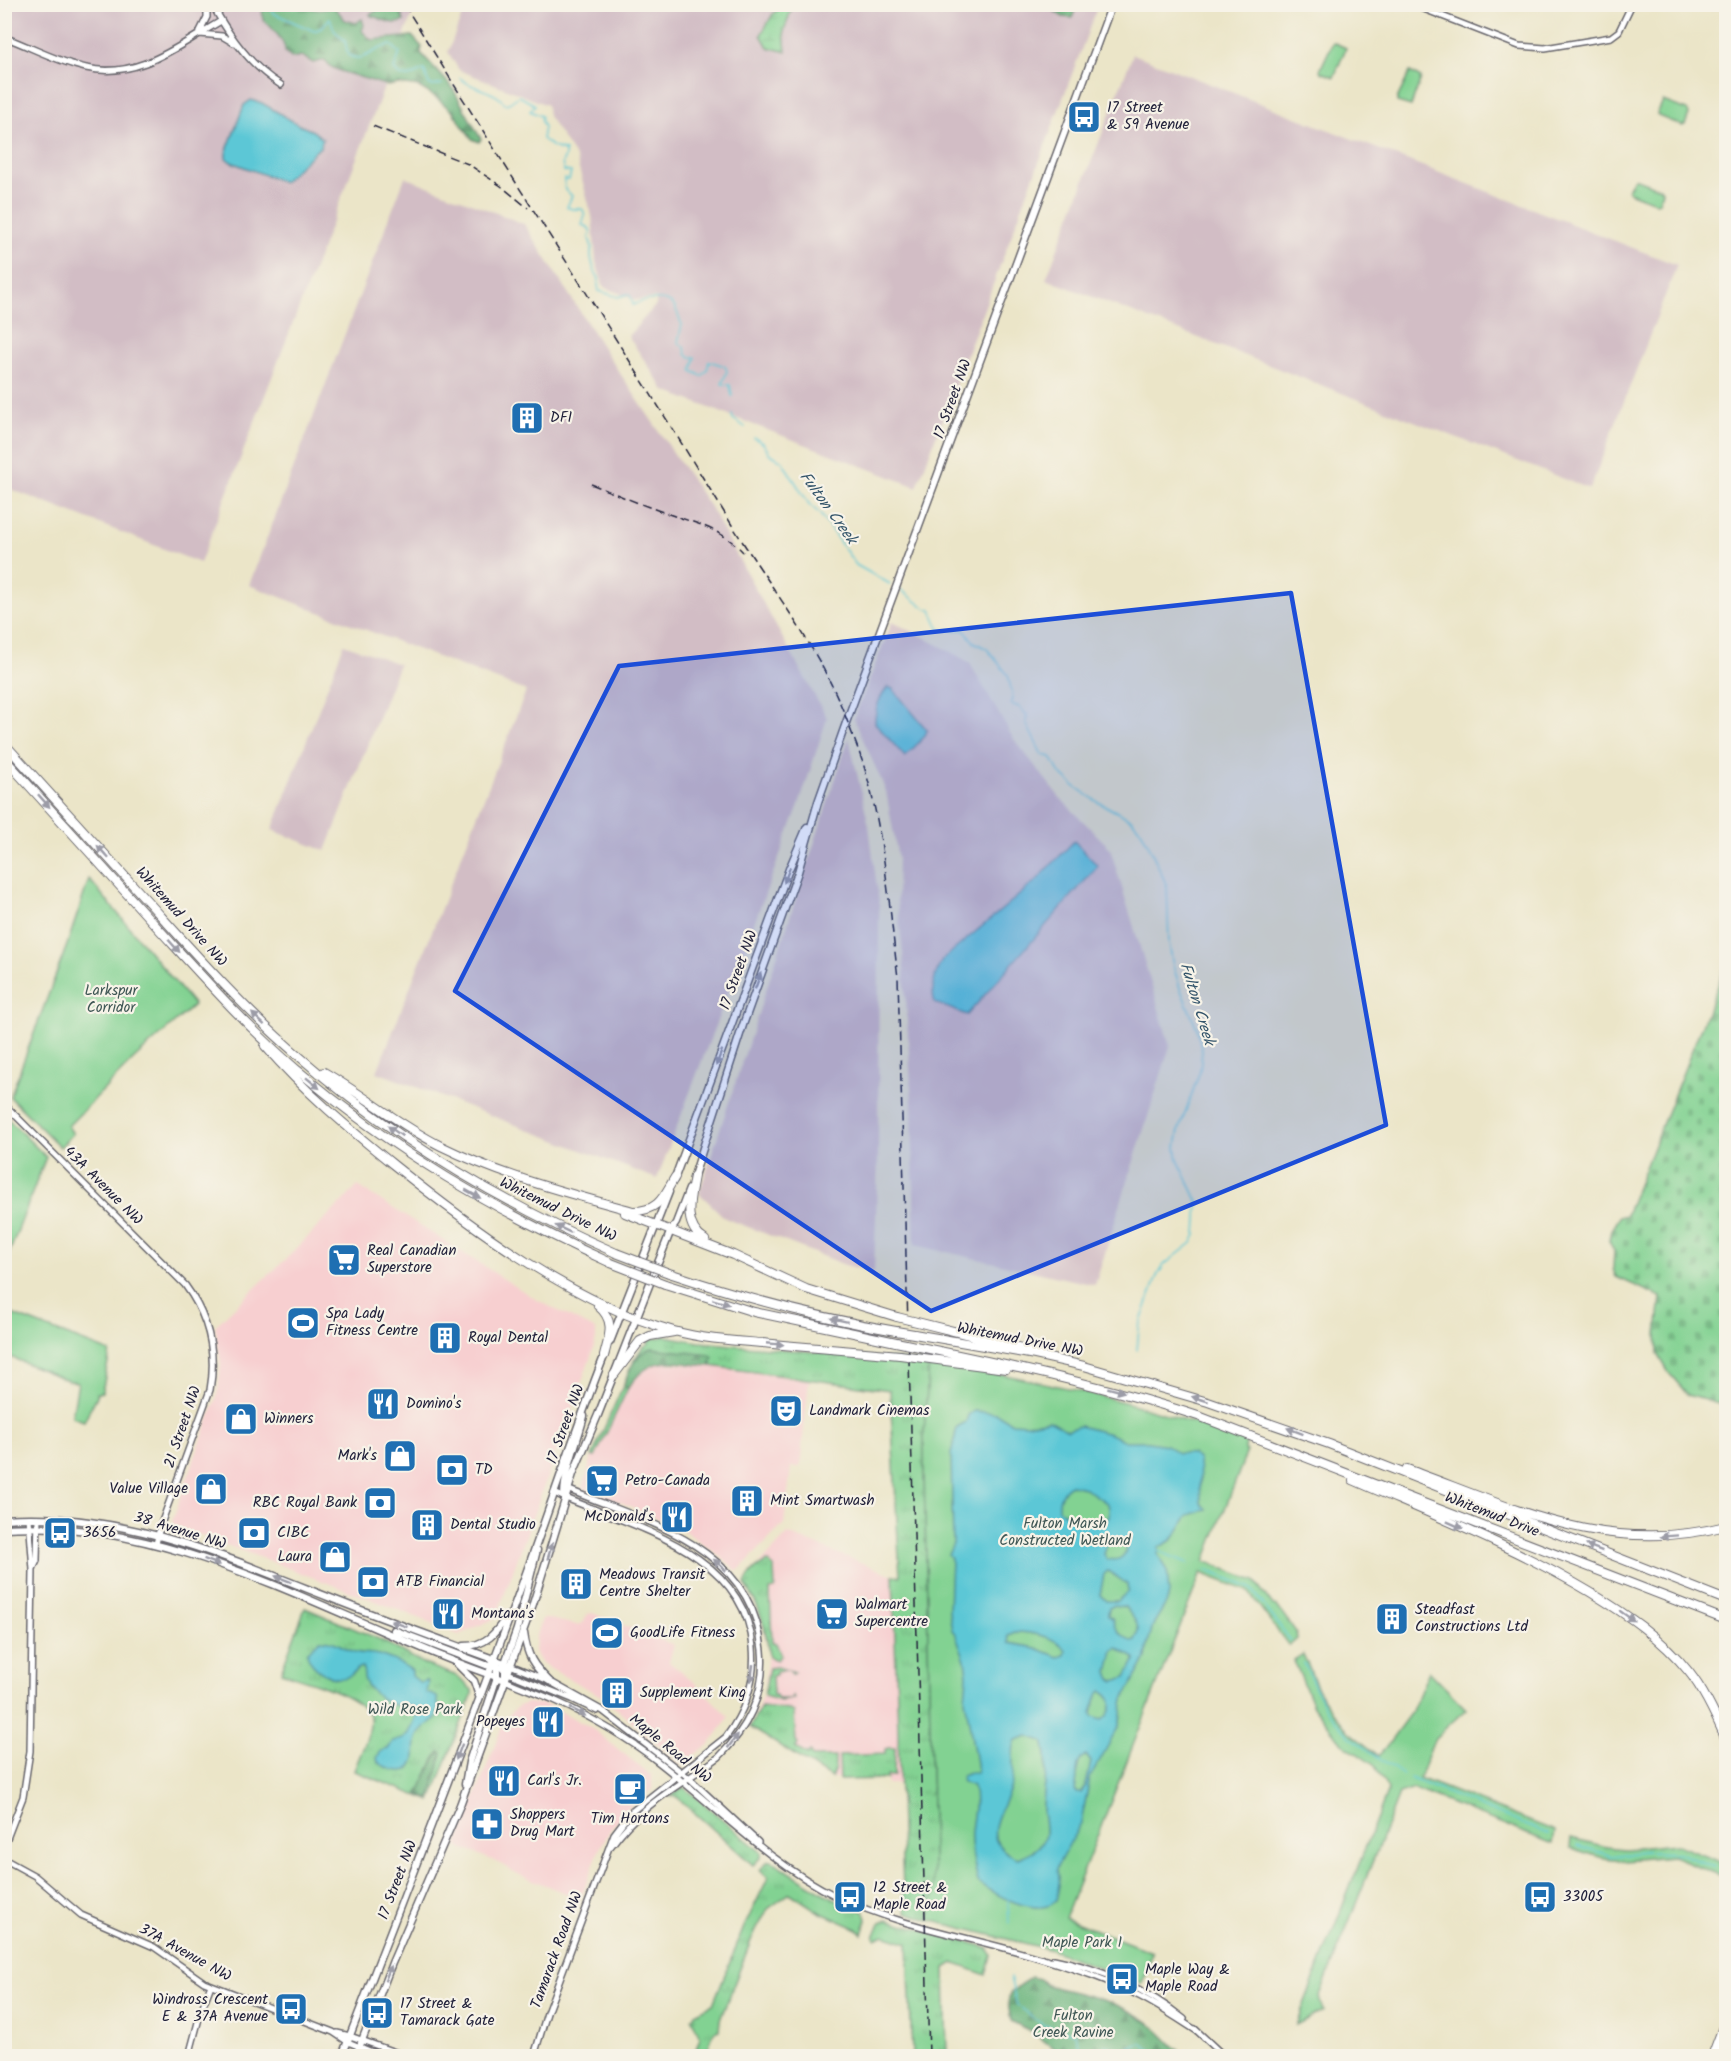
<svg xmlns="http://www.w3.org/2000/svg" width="1731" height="2061" viewBox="0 0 1731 2061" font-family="Kalam,sans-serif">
  <defs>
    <pattern id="grass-tufts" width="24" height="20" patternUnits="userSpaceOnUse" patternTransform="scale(1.5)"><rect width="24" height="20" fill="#82d292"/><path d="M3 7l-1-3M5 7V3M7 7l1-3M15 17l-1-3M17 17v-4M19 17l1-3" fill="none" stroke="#70b47f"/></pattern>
    <pattern id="forest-firs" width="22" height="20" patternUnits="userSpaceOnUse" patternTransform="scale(1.5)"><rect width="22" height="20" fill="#69b47c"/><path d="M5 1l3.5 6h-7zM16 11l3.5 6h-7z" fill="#569267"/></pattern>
    <pattern id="wetland-marsh" width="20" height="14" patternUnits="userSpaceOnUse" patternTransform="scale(1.5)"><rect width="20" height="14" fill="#82d292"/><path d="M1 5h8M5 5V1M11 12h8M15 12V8" fill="none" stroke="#70b47f"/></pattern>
    <pattern id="cemetery-stones" width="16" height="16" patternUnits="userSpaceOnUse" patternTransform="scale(1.5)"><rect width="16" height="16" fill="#82d292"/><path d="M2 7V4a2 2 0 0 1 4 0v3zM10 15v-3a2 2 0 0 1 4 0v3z" fill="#70b47f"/></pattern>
  </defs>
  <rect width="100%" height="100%" fill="#f7f3e8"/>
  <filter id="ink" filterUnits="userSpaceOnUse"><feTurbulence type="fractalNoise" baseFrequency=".0167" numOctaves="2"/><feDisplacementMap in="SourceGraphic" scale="12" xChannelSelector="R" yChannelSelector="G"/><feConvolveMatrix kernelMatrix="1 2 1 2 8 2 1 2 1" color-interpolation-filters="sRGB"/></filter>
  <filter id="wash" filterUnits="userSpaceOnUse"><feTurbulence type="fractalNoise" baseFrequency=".008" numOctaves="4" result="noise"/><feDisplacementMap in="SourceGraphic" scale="24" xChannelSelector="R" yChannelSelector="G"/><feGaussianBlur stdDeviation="1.35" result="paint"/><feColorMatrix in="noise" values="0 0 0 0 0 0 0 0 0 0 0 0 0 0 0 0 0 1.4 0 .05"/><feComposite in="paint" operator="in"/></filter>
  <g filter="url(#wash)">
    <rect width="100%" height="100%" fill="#ebe5c8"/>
    <path fill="#f7cfd0" d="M358 1186 537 1300 596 1330V1339L591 1356 496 1618 459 1635 399 1610 174 1525 172 1521 218 1394 221 1364 215 1326 292 1253Z
      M662 1363 710 1366 809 1380 800 1467H791L784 1524 739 1570H736L720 1556 683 1530 630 1506 583 1488 592 1456 596 1457 628 1388 644 1368 652 1364Z
      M788 1534 893 1575 900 1784H887V1779L831 1778 750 1727 764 1692 768 1652 761 1615 745 1584 746 1579Z
      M592 1613 674 1645 669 1662 695 1683 729 1717 710 1744 681 1764 601 1696 549 1668 540 1661 535 1652 536 1639 542 1619 545 1618 577 1625 583 1623 588 1614Z
      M527 1703 543 1704 554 1708 573 1718 594 1730 652 1776V1789L631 1805 612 1827 600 1848 580 1899 518 1874 495 1861 456 1846 505 1719 518 1706Z"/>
    <path fill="#d2bdc5" d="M1046 4 1063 17 1072 18 1077 5H1098L917 487 665 391 628 336 656 305V298L636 300 604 287 596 262 592 216 576 158 548 116 547 105 459 70 448 52 466 5Z
      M4 5H416L200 563 5 487Z
      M1133 54 1677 265 1590 489 1046 279Z
      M405 177 524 224 609 357 710 507 827 718 800 802 657 1179 377 1072 526 691 249 585Z
      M892 622 920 635 969 662 1013 738 1061 799 1110 848 1170 1046 1095 1285 915 1245 912 1103 903 953 897 900 898 858 886 791 854 719Z
      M344 644 399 664 326 851 272 830Z
      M849 738 869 826 879 903 878 1160 874 1272 845 1265 725 1218 699 1193Z"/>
    <path fill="url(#grass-tufts)" stroke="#527a66" stroke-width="1.5" d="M665 1336 699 1342 929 1362 924 1433V1472L934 1893 929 1920 906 1912 903 1890 893 1575 900 1577 890 1390 710 1366 712 1363 648 1349 633 1362 642 1348 649 1343 648 1340Z
      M623 1386 628 1388 595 1457 592 1456Z
      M768 1562 774 1567 775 1589 770 1590 772 1643H776L781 1655 777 1660 769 1657C767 1630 760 1606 745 1584 748 1575 759 1564 768 1562Z
      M305 1608 381 1640 424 1664 457 1676 472 1690V1695L431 1801 354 1771C358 1759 373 1729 370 1718 363 1694 302 1680 281 1672Z
      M777 1667 794 1672 792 1674 789 1670 776 1671V1675L772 1676 773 1695H776L778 1699H792L793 1695 794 1699 781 1701 764 1696 769 1668Z
      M761 1707 789 1710 794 1712 796 1742 798 1744 796 1748 807 1755 810 1752 812 1757H835V1768L831 1778 750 1727Z
      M888 1748H895L894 1776H887V1779L840 1780 839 1756 885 1754V1749Z
      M684 1787 761 1852V1857L753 1865 677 1797 670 1796Z
      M768 1861H772L823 1893 865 1912 867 1919 862 1934 858 1929 819 1912 790 1893 768 1909 752 1938 720 2020 719 2030 714 2032 705 2056H694L700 2037 692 2019 695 2013 713 2004 744 1927 766 1882 768 1877 760 1870Z
      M888 1920 989 1948 988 1949 991 1955 986 1975 953 1963 945 1968 947 2056H912L908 1943 884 1935 876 1939 874 1937 880 1923Z"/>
    <path fill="url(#forest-firs)" stroke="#466b5c" stroke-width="1.5" d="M262 5H311V8C319 11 325 10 333 5L345 20 356 23 362 19 364 25 362 31 371 40 412 36 422 47 421 53 452 87 481 139 479 142 472 139 452 111 434 96 419 87 398 84 388 86 340 71 331 67 325 60 313 63 302 56 291 58 285 52C286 42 271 26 263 20Z
      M374 5H398L404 21C392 27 383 18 371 16L370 14 377 11Z
      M1046 5H1077L1072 18 1063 17Z
      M652 1348 710 1355 713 1358 710 1366C671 1363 653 1352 628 1388L623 1386C629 1371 634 1353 652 1348Z
      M440 1752 442 1753 441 1757 430 1799 418 1794 435 1758Z
      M1031 1977 1040 1979 1046 1985C1077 1993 1111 1999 1139 2016 1157 2026 1169 2042 1184 2056H1063L1034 2033 1011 2021 1008 2003 1010 1993Z"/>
    <path fill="url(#wetland-marsh)" stroke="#527a66" stroke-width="1.5" d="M783 5H800L792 7 784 31 786 52 768 47 761 35 773 14Z"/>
    <path fill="url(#cemetery-stones)" stroke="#527a66" stroke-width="1.5" d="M1726 965V1406L1688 1395 1669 1373 1658 1354 1657 1334 1661 1297 1616 1277 1613 1269 1614 1251 1609 1241 1611 1230 1619 1217 1626 1215Z"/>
    <path fill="#82d292" stroke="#527a66" stroke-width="1.5" d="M1333 42 1346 48 1334 77 1321 72 1320 70Z
      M1410 72 1421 78 1411 106 1397 102V99Z
      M1663 101 1687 110 1689 114 1685 125 1682 126 1658 116 1657 114Z
      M1634 178 1660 188 1662 191 1659 202 1657 203 1629 192 1628 189Z
      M89 879 194 1005 133 1060 68 1126 73 1134 60 1147 10 1097 67 945Z
      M5 1116 46 1157 5 1264Z
      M4 1311 110 1352 102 1392 97 1393V1396L84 1421 72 1417 78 1382 70 1381 5 1355Z
      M929 1362C1037 1379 1143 1402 1246 1441L1245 1450 1247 1451 1205 1561 1255 1581 1273 1606H1277L1296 1632 1297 1639 1289 1646 1248 1591 1201 1573 1065 1918 1152 1952 1148 1971 1141 1984 1052 1950 929 1920 934 1893 924 1472V1433Z
      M1303 1654 1322 1698 1348 1731 1379 1756 1412 1711 1429 1671 1466 1709 1435 1738 1419 1778 1555 1831 1553 1844 1414 1789 1399 1794 1319 1998 1323 2011 1296 2025 1388 1790 1375 1766 1342 1743 1313 1706 1294 1660Z
      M1571 1838 1607 1847 1626 1849 1675 1844 1721 1862 1722 1876 1673 1856 1624 1860 1603 1858 1570 1848Z"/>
    <path fill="#5cc7d6" stroke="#3f7488" stroke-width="1.5" fill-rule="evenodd" d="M251 100 262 103 299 125 313 131 323 139 320 147 283 182 231 162 226 158V153L244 105Z
      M888 687 893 689 927 730 925 736 905 757 875 723C875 709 879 697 888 687Z
      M1074 841 1098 866 967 1015 935 1003C930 988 935 974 942 960L1037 880Z
      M974 1411 996 1413 1012 1423 1027 1424 1049 1420 1068 1430 1080 1426 1110 1434 1125 1441H1143L1166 1445 1178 1453 1193 1454 1199 1460 1201 1503 1207 1510C1182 1515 1188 1518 1175 1536 1171 1542 1165 1544 1159 1547L1158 1555 1167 1569 1169 1593 1167 1602 1154 1623 1148 1643 1146 1658 1124 1699 1119 1726 1090 1778 1081 1823 1060 1861 1057 1869 1059 1885 1056 1901C1039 1918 993 1895 978 1882 975 1868 971 1853 971 1839 970 1821 978 1805 973 1786L962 1782V1776L970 1773H976L977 1769 965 1699 967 1676 965 1660 956 1635 952 1630 949 1612 951 1559 948 1555 953 1544 951 1454 957 1427 966 1422 968 1415ZM1071 1485 1085 1488 1108 1504C1111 1513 1109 1518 1104 1525L1067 1515 1059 1509C1058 1498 1061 1490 1071 1485ZM1111 1542 1121 1544 1126 1548C1125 1559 1117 1561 1107 1559L1104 1554 1107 1545ZM1108 1571 1127 1584 1128 1591 1118 1601H1106L1100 1595 1104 1574ZM1113 1605 1125 1607C1133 1618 1143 1626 1135 1640L1131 1641C1126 1637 1118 1633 1115 1627 1112 1621 1115 1619 1108 1615L1109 1607ZM1015 1632C1030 1632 1057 1636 1066 1651L1065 1655 1058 1657 1036 1648 1009 1643 1008 1635ZM1117 1648 1136 1659 1133 1663 1126 1677 1115 1681 1111 1679 1108 1673 1113 1650ZM1102 1691C1115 1697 1113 1713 1102 1720L1093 1717 1092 1713 1099 1693ZM1028 1736 1043 1741C1050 1763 1044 1783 1043 1806 1042 1818 1049 1832 1042 1843 1037 1851 1026 1854 1018 1858 974 1841 1004 1811 1012 1783 1015 1770 1010 1750 1016 1740ZM1086 1755 1091 1762 1086 1785 1081 1793H1076L1075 1790C1079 1778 1073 1763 1086 1755Z
      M320 1640C337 1640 341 1647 355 1652 363 1654 371 1653 379 1655 386 1657 408 1666 412 1671V1676L421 1683 426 1680 428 1682 426 1693C429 1694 432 1694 435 1696 438 1697 438 1699 438 1703 439 1726 427 1721 419 1734 411 1746 421 1757 408 1770 397 1773 387 1769 378 1762L377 1758 381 1751 388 1749 393 1741C408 1740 409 1734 414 1722 416 1716 418 1715 415 1708 408 1704 399 1707 391 1704 383 1702 368 1689 365 1681 363 1676 365 1672 362 1667 355 1668 356 1671 351 1675 336 1685 309 1670 307 1652Z"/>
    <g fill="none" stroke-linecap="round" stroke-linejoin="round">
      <path stroke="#5cc7d6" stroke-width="1.5" d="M271 4 273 13 314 31 321 28 330 18 334 30 345 41 348 55C364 65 375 46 391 45L400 53 394 69 400 76 408 77 424 70 429 84 433 86 442 84
        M460 78C472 90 495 89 505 104L509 103 519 96 535 105 530 111 541 116V121L544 127 542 139 553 147 565 151V157L562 163 564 171 571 172 569 180 564 179 565 189 572 196 567 207 572 209H582C587 214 583 220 582 225L588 227 591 232 589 238 592 247C589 255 593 271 599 278L598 285 599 291 618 297 628 294 631 297 633 305C642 300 665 296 674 306 678 311 678 319 682 324L678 342 685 348 686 354 690 357H695L692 371 702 376 707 371 709 361 725 366 727 371 722 384 730 385 732 396
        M732 415 733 419 745 427
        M754 438 763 443 769 453 782 461 809 504 820 514 856 565 890 584
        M900 589 925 608 931 610 940 630H964L974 642 987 649 1008 675 1013 699 1011 704 1019 707 1027 715 1026 723 1042 755 1051 757 1059 772 1074 786 1098 802 1132 820 1142 832 1150 848 1167 886 1169 943 1173 965 1180 988 1197 1028 1202 1051 1200 1071 1179 1130 1176 1147 1178 1160 1198 1202 1196 1235 1192 1243 1164 1265 1157 1276 1139 1327 1137 1350
        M1158 1551 1188 1563
        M1206 1570 1251 1588 1291 1641
        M1304 1663 1325 1708 1349 1736 1403 1775
        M1410 1778 1548 1834
        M1726 1835V1840
        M1577 1845 1612 1856 1643 1852 1679 1853 1715 1867
        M1008 1900 1009 1924
        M1010 1977 1017 2005 1043 2025 1075 2033 1080 2049 1093 2054 1107 2045 1123 2050 1141 2043 1154 2052 1156 2056"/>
    </g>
  </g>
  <g filter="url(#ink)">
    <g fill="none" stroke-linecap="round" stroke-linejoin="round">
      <g stroke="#68666c" stroke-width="8">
        <path id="tertiary" d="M212 4C229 36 250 66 281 85
          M1411 4 1519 46 1545 48 1611 37 1619 31 1632 4
          M200 31 207 17V4
          M200 34 222 36 234 43
          M4 37C31 47 58 62 86 68 138 80 179 45 221 21
          M4 1104 185 1285C208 1316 217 1351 210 1390L160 1527 156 1544
          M567 1489C646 1522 753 1546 762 1650 766 1692 748 1728 719 1757 678 1787 642 1803 611 1846
          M33 1569 37 1561 38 1518
          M510 1665 549 1681 603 1711 689 1778 758 1842
          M508 1673 572 1699 597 1711
          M505 1680C521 1688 539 1693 556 1701 591 1717 626 1737 657 1761 717 1807 768 1863 838 1897 902 1928 978 1938 1046 1960 1078 1970 1109 1980 1139 1996 1159 2006 1178 2019 1197 2031
          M4 1846 23 1797 30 1751 33 1570 29 1518
          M4 1859 35 1876 81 1915 154 1947 204 1982 333 2032 348 2042 382 2056
          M1054 1959C1100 1968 1148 1990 1184 2019
          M1195 2029 1224 2056
          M337 2033 350 2036 406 2056
          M189 2056 201 2011 211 1985
          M534 2056 547 2013 614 1834 630 1813 726 1737C746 1710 756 1681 753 1647 744 1549 628 1526 554 1493"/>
      </g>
      <g stroke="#68666c" stroke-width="9">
        <path id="secondary" d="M693 1179 743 1025 798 872 818 802 847 720 1112 4
          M674 1180 789 869 807 827
          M610 1342 669 1192
          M565 1498C560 1484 580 1434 584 1416
          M4 1519C121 1511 222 1555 328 1597 388 1621 449 1643 510 1665
          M4 1528C179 1516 345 1626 505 1680
          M394 1630 486 1665 498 1668 506 1667
          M524 1633C527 1656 533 1665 549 1681
          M464 1646C486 1646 496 1633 507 1616
          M456 1663 474 1681 479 1696
          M505 1679V1663L517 1629 537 1550
          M465 1784 469 1762 497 1677V1665
          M342 2056C404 1897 466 1737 525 1576 552 1502 576 1427 605 1354
          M356 2056 392 1963 460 1805 533 1604 573 1474 598 1415 671 1230 676 1223 689 1189"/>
      </g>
      <g stroke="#68666c" stroke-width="10">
        <path id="motorway" d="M4 743C53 797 102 851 151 905 199 958 246 1011 300 1057 395 1140 502 1203 616 1253
          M4 758C55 814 106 870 156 926 201 975 245 1025 296 1069 393 1151 496 1211 611 1263
          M265 1046C304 1091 349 1129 395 1166 475 1230 575 1304 674 1331 707 1340 740 1341 773 1344 815 1348 857 1351 900 1355
          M324 1072C364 1095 399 1125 441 1146 502 1176 567 1193 633 1211 659 1211 663 1197 675 1177
          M694 1176C690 1199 682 1226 705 1240
          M625 1213 733 1255 806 1289 897 1317
          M669 1273C744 1298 819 1318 896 1331
          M665 1284 754 1312 896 1342
          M598 1306C616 1321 609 1336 604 1356
          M913 1321 1034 1351
          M914 1334 1035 1355 1084 1366 1208 1402 1329 1444 1726 1600
          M915 1346C1012 1366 1107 1386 1201 1417L1726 1620
          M915 1357 1006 1369
          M614 1375 640 1341 650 1336 674 1332
          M1407 1469C1516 1509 1607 1556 1726 1526
          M1353 1480C1433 1515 1515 1547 1590 1592 1626 1614 1662 1638 1689 1672 1705 1692 1716 1716 1726 1740
          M1720 2050 1726 2034
          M1712 2056 1726 2019"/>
      </g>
      <use href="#tertiary" stroke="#fff" stroke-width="5"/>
      <use href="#secondary" stroke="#fff" stroke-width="6"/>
      <use href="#motorway" stroke="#fff" stroke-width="8"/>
      <path stroke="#22223b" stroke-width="1.5" stroke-dasharray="9 4.5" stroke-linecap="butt" d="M404 4C510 177 622 345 727 517 768 585 820 647 848 723 855 741 863 761 868 780 885 844 890 912 898 978L929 2056
        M373 126 468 164 501 186 528 208
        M591 484C614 493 637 503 660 511 690 522 720 527 743 552"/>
      <g stroke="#68666c" stroke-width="10" stroke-linecap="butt">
        <path id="motorway-bridge" d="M616 1253 669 1273
          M611 1263 665 1284
          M897 1317 913 1321
          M896 1331 914 1334
          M896 1342 915 1346
          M900 1355 915 1357"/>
      </g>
      <use href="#motorway-bridge" stroke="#fff" stroke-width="8"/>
    </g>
    <defs><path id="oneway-solid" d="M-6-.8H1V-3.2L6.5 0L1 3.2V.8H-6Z" transform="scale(1.5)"/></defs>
    <g fill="#9c9ca7">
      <use href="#oneway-solid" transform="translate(44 801) rotate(48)"/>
      <use href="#oneway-solid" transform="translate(103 852) rotate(-132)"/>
      <use href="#oneway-solid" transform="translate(787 875) rotate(111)"/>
      <use href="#oneway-solid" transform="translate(174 946) rotate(48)"/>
      <use href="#oneway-solid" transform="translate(758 981) rotate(-70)"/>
      <use href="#oneway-solid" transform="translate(258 1019) rotate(-137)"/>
      <use href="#oneway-solid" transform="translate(719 1058) rotate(111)"/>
      <use href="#oneway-solid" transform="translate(313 1083) rotate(39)"/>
      <use href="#oneway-solid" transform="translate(395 1131) rotate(-145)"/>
      <use href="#oneway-solid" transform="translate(473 1194) rotate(29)"/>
      <use href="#oneway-solid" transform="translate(563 1229) rotate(-155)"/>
      <use href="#oneway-solid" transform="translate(721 1302) rotate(17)"/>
      <use href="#oneway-solid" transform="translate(839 1320) rotate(-168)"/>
      <use href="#oneway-solid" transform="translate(775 1344) rotate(5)"/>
      <use href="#oneway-solid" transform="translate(1116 1390) rotate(15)"/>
      <use href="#oneway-solid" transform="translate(1200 1399) rotate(-163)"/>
      <use href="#oneway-solid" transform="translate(1295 1431) rotate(-159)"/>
      <use href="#oneway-solid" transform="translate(1455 1525) rotate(24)"/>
      <use href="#oneway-solid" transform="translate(1669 1536) rotate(176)"/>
      <use href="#oneway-solid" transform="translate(1594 1548) rotate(-159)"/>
      <use href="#oneway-solid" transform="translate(550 1551) rotate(-73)"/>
      <use href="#oneway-solid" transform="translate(212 1562) rotate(20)"/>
      <use href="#oneway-solid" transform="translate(720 1565) rotate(-138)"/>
      <use href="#oneway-solid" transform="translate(283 1579) rotate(-159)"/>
      <use href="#oneway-solid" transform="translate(1627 1616) rotate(35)"/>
      <use href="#oneway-solid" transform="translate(399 1624) rotate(-160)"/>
      <use href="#oneway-solid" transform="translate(752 1673) rotate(97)"/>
      <use href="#oneway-solid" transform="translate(578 1712) rotate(27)"/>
      <use href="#oneway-solid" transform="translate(733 1741) rotate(-53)"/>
      <use href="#oneway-solid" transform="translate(459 1752) rotate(111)"/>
      <use href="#oneway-solid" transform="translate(388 1973) rotate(-69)"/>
    </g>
  </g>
  <path fill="#1d4ed8" fill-opacity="0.2" stroke="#1d4ed8" stroke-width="4.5" stroke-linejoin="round" d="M1291 593 1386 1125 931 1311 455 991 619 666Z"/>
  <defs>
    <g id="bus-square" transform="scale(1.725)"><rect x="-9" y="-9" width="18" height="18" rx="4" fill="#1f6fb2" stroke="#f7f3e8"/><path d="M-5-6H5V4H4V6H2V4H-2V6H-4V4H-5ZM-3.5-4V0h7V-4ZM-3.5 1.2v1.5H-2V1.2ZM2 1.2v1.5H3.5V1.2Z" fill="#fff"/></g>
    <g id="building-square" transform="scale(1.725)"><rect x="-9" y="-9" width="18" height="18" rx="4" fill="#1f6fb2" stroke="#f7f3e8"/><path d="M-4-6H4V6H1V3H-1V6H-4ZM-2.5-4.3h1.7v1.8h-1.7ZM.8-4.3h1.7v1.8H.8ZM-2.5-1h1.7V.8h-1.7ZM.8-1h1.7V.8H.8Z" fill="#fff"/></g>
    <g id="supermarket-square" transform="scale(1.725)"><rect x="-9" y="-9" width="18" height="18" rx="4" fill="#1f6fb2" stroke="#f7f3e8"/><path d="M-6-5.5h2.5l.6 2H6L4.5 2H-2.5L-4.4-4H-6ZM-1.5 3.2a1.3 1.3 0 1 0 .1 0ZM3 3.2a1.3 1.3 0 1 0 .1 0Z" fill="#fff"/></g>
    <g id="stadium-square" transform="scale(1.725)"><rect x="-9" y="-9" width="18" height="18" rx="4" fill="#1f6fb2" stroke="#f7f3e8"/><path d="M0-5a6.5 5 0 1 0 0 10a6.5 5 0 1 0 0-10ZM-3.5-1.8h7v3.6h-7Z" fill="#fff"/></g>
    <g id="restaurant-square" transform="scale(1.725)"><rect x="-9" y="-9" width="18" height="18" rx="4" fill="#1f6fb2" stroke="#f7f3e8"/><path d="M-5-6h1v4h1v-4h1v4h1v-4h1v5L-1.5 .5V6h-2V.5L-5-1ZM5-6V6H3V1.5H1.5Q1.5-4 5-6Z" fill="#fff"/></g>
    <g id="theatre-square" transform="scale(1.725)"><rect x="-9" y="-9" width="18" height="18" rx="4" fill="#1f6fb2" stroke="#f7f3e8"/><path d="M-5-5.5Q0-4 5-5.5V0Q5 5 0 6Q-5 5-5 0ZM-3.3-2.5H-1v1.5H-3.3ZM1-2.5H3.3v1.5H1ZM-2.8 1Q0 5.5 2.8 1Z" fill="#fff"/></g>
    <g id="shop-square" transform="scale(1.725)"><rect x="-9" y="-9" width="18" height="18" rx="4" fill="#1f6fb2" stroke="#f7f3e8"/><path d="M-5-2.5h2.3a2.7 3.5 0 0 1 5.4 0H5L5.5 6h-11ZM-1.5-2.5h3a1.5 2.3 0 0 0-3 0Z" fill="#fff"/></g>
    <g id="bank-square" transform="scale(1.725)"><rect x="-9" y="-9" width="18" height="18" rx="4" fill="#1f6fb2" stroke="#f7f3e8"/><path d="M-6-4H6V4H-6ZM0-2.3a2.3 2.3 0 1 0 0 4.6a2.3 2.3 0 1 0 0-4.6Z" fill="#fff"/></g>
    <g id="cafe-square" transform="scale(1.725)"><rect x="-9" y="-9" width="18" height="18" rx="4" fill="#1f6fb2" stroke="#f7f3e8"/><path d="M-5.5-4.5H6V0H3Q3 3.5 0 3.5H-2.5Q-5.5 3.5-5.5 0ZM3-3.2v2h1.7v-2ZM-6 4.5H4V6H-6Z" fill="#fff"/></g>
    <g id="pharmacy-square" transform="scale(1.725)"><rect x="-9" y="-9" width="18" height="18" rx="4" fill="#1f6fb2" stroke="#f7f3e8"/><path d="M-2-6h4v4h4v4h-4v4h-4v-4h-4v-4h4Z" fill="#fff"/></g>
  </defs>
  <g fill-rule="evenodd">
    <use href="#bus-square" x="1084" y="117"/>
    <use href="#building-square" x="527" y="418"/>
    <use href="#supermarket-square" x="344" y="1260"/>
    <use href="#stadium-square" x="303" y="1323"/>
    <use href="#building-square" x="445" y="1338"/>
    <use href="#restaurant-square" x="383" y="1404"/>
    <use href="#theatre-square" x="786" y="1411"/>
    <use href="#shop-square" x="241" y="1419"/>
    <use href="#shop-square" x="400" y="1456"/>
    <use href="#bank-square" x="452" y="1470"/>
    <use href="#supermarket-square" x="602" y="1481"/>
    <use href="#shop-square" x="211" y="1489"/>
    <use href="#building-square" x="747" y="1501"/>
    <use href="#bank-square" x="380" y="1503"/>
    <use href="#restaurant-square" x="677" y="1517"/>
    <use href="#building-square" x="427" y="1525"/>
    <use href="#bus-square" x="60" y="1533"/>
    <use href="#bank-square" x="254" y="1533"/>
    <use href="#shop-square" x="335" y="1557"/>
    <use href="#bank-square" x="373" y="1582"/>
    <use href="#building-square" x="576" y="1584"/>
    <use href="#restaurant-square" x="448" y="1614"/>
    <use href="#supermarket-square" x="832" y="1614"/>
    <use href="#building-square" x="1392" y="1619"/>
    <use href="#stadium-square" x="607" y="1633"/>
    <use href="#building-square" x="617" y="1693"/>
    <use href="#restaurant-square" x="548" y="1722"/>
    <use href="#restaurant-square" x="504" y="1781"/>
    <use href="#cafe-square" x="630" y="1789"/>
    <use href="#pharmacy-square" x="487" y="1824"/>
    <use href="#bus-square" x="850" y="1897"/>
    <use href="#bus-square" x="1540" y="1897"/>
    <use href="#bus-square" x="1122" y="1979"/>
    <use href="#bus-square" x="291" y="2009"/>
    <use href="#bus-square" x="377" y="2013"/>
  </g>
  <g text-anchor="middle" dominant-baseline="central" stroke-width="4.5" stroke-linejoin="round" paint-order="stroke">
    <g font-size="15" fill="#22223b" stroke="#f7f3e8" text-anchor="start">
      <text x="1107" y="108">17 Street<tspan x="1107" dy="17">&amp; 59 Avenue</tspan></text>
      <text x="550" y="418">DFI</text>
      <text x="367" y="1251">Real Canadian<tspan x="367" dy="17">Superstore</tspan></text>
      <text x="326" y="1314">Spa Lady<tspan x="326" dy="17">Fitness Centre</tspan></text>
      <text x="468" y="1338">Royal Dental</text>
      <text x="406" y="1404">Domino's</text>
      <text x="809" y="1411">Landmark Cinemas</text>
      <text x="264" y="1419">Winners</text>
      <text x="377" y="1456" text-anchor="end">Mark's</text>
      <text x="475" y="1470">TD</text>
      <text x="625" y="1481">Petro-Canada</text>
      <text x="188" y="1489" text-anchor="end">Value Village</text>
      <text x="770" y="1501">Mint Smartwash</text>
      <text x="357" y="1503" text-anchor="end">RBC Royal Bank</text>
      <text x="654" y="1517" text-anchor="end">McDonald's</text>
      <text x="450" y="1525">Dental Studio</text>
      <text x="83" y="1533">3656</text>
      <text x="277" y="1533">CIBC</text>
      <text x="312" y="1557" text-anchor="end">Laura</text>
      <text x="599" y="1575">Meadows Transit<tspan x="599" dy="17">Centre Shelter</tspan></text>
      <text x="396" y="1582">ATB Financial</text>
      <text x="855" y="1605">Walmart<tspan x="855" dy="17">Supercentre</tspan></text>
      <text x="1415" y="1610">Steadfast<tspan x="1415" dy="17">Constructions Ltd</tspan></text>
      <text x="471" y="1614">Montana's</text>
      <text x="630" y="1633">GoodLife Fitness</text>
      <text x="640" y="1693">Supplement King</text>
      <text x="525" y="1722" text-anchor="end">Popeyes</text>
      <text x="527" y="1781">Carl's Jr.</text>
      <text x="510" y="1815">Shoppers<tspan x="510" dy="17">Drug Mart</tspan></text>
      <text x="630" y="1819" text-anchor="middle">Tim Hortons</text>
      <text x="873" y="1888">12 Street &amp;<tspan x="873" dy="17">Maple Road</tspan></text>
      <text x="1563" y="1897">33005</text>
      <text x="1145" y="1970">Maple Way &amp;<tspan x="1145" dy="17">Maple Road</tspan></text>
      <text x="268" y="2000" text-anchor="end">Windross Crescent<tspan x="268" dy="17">E &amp; 37A Avenue</tspan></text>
      <text x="400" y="2004">17 Street &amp;<tspan x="400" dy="17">Tamarack Gate</tspan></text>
    </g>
    <g font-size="15" fill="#22223b" stroke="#f7f3e8">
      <text transform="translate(953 399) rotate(-70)">17 Street NW</text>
      <text transform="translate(181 917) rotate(48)">Whitemud Drive NW</text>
      <text transform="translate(739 970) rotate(-70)">17 Street NW</text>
      <text transform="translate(103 1186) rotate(45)">43A Avenue NW</text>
      <text transform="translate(558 1210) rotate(26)">Whitemud Drive NW</text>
      <text transform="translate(1020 1340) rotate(11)">Whitemud Drive NW</text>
      <text transform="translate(566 1424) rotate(-70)">17 Street NW</text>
      <text transform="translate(183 1427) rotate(-71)">21 Street NW</text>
      <text transform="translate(1492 1515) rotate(21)">Whitemud Drive</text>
      <text transform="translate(180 1531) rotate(17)">38 Avenue NW</text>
      <text transform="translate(670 1749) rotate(39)">Maple Road NW</text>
      <text transform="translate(398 1880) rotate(-69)">17 Street NW</text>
      <text transform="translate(557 1950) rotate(-70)">Tamarack Road NW</text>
      <text transform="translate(185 1953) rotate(29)">37A Avenue NW</text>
    </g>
    <g font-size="15" fill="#3f5755" stroke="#f7f3e8">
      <text x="111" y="991">Larkspur<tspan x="111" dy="17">Corridor</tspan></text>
      <text x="1065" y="1524">Fulton Marsh<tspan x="1065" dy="17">Constructed Wetland</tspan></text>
      <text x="415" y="1710">Wild Rose Park</text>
      <text x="1082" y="1943">Maple Park 1</text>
      <text x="1073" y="2016">Fulton<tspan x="1073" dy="17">Creek Ravine</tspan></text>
    </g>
    <g font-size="16" font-style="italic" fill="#33546a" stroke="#f7f3e8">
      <text transform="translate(828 508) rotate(54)">Fulton Creek</text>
      <text transform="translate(1197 1004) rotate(73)">Fulton Creek</text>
    </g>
  </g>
  <rect width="1731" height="2061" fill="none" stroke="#f7f3e8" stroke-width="24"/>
</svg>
